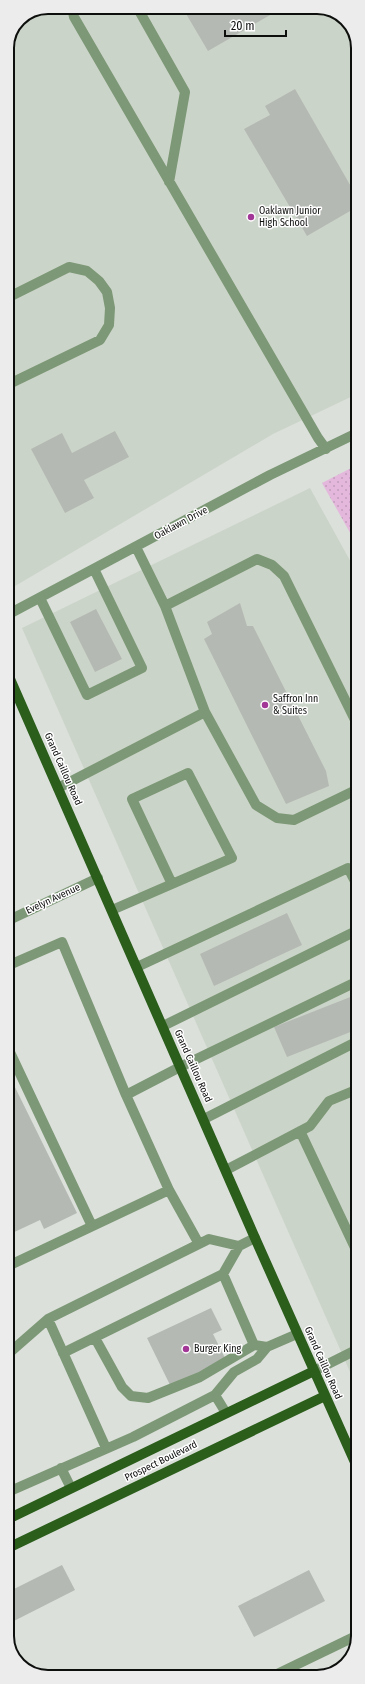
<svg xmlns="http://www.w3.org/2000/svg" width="365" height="1684" viewBox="0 0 365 1684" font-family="'Fira Sans Condensed',sans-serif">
  <defs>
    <pattern id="grass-dots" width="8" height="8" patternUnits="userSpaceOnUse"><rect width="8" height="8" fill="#e4b8dc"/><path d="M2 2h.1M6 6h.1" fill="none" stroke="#c29dbc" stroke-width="1.8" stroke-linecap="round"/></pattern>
  </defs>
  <rect width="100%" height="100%" fill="#dbe0da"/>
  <path fill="#cbd4c8" d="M48 7H322L344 17 357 40V394L273 434 10 589 7 583V47L19 19Z
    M310 488 358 575V1390L22 628Z"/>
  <path fill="url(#grass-dots)" d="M357 465V545L322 483Z"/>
  <path fill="#b5b9b3" d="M182 7H284L208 51Z
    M295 89 357 197V207L307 236 244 129 270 115 265 106Z
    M115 431 129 457 84 480 94 498 65 513 31 449 62 433 72 453Z
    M240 603 247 626H253L326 771 329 786 286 804 204 639 212 634 207 622Z
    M96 609 122 659 95 672 70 622Z
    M287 913 302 945 214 986 200 954Z
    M358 994V1029L287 1057 274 1027Z
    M7 1071 77 1213 44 1229 40 1220 8 1235Z
    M211 1308 222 1330 213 1334 226 1360 171 1387 147 1338Z
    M62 1565 75 1590 8 1624V1592Z
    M309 1570 325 1601 254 1637 238 1606Z"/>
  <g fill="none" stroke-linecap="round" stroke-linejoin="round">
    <path stroke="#7d9876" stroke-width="10" d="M72 7 74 17 318 438 326 449
      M137 7 185 92 169 182
      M7 298 69 267 87 271 99 281 107 292 110 308 109 325 100 340 7 385
      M136 547 165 606
      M40 598 87 695 142 668 94 569
      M7 615 270 475 357 433
      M358 726 284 576 272 565 257 559 165 606 205 712 256 805 277 818 294 820 358 789
      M58 788 205 712
      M112 910 232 858 188 773 132 799 172 884
      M7 921 98 878
      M7 966 62 942 126 1095 169 1190 8 1266
      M137 967 348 868 358 887
      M163 1026 358 930
      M7 1046 92 1226
      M126 1095 180 1067 358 981
      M204 1119 358 1041
      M300 1131 358 1254
      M226 1170 310 1126 329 1101 358 1089
      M169 1190 199 1244
      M223 1274 254 1345
      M48 1319 106 1448
      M95 1338 122 1387 131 1396 148 1398 200 1377 254 1345 267 1347 297 1334
      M63 1353 223 1274 239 1246
      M8 1354 48 1319 209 1239 239 1246 255 1238
      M314 1371 358 1349
      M215 1395 226 1413
      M61 1468 71 1488
      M8 1492 133 1437 215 1395 234 1372 257 1359 267 1347
      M273 1676 358 1635"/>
    <path stroke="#2b5d1b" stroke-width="10" d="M7 672 255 1238 358 1469
      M8 1519 314 1371
      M8 1548 325 1396"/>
  </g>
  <g fill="#a23797" stroke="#fff" stroke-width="1.5">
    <circle cx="251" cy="217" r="4"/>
    <circle cx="265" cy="705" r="4"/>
    <circle cx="186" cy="1349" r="4"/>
  </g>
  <g text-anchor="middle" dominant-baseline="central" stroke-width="3" stroke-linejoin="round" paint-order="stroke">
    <g font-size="10" fill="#0d0f0d" stroke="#fff" text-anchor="start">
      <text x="259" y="211">Oaklawn Junior<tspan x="259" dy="12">High School</tspan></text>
      <text x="273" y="699">Saffron Inn<tspan x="273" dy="12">&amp; Suites</tspan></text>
      <text x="194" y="1349">Burger King</text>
    </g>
    <g font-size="10" fill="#0d0f0d" stroke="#fff">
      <text transform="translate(181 523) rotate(-28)">Oaklawn Drive</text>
      <text transform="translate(63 769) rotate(66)">Grand Caillou Road</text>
      <text transform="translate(53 899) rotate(-25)">Evelyn Avenue</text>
      <text transform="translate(193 1066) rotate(66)">Grand Caillou Road</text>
      <text transform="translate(323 1363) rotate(66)">Grand Caillou Road</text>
      <text transform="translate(161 1461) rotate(-26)">Prospect Boulevard</text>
    </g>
  </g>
  <path d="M0 0H365V1684H0ZM48 14H317A34 34 0 0 1 351 48V1636A34 34 0 0 1 317 1670H48A34 34 0 0 1 14 1636V48A34 34 0 0 1 48 14Z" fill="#ececec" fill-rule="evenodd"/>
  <path fill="none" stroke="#0d0f0d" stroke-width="2" d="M48 14H317A34 34 0 0 1 351 48V1636A34 34 0 0 1 317 1670H48A34 34 0 0 1 14 1636V48A34 34 0 0 1 48 14Z"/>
  <path d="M225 30v6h61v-6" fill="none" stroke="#0d0f0d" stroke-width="2"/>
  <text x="231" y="30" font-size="12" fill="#0d0f0d" stroke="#ffffff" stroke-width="3" paint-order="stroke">20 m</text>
</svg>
